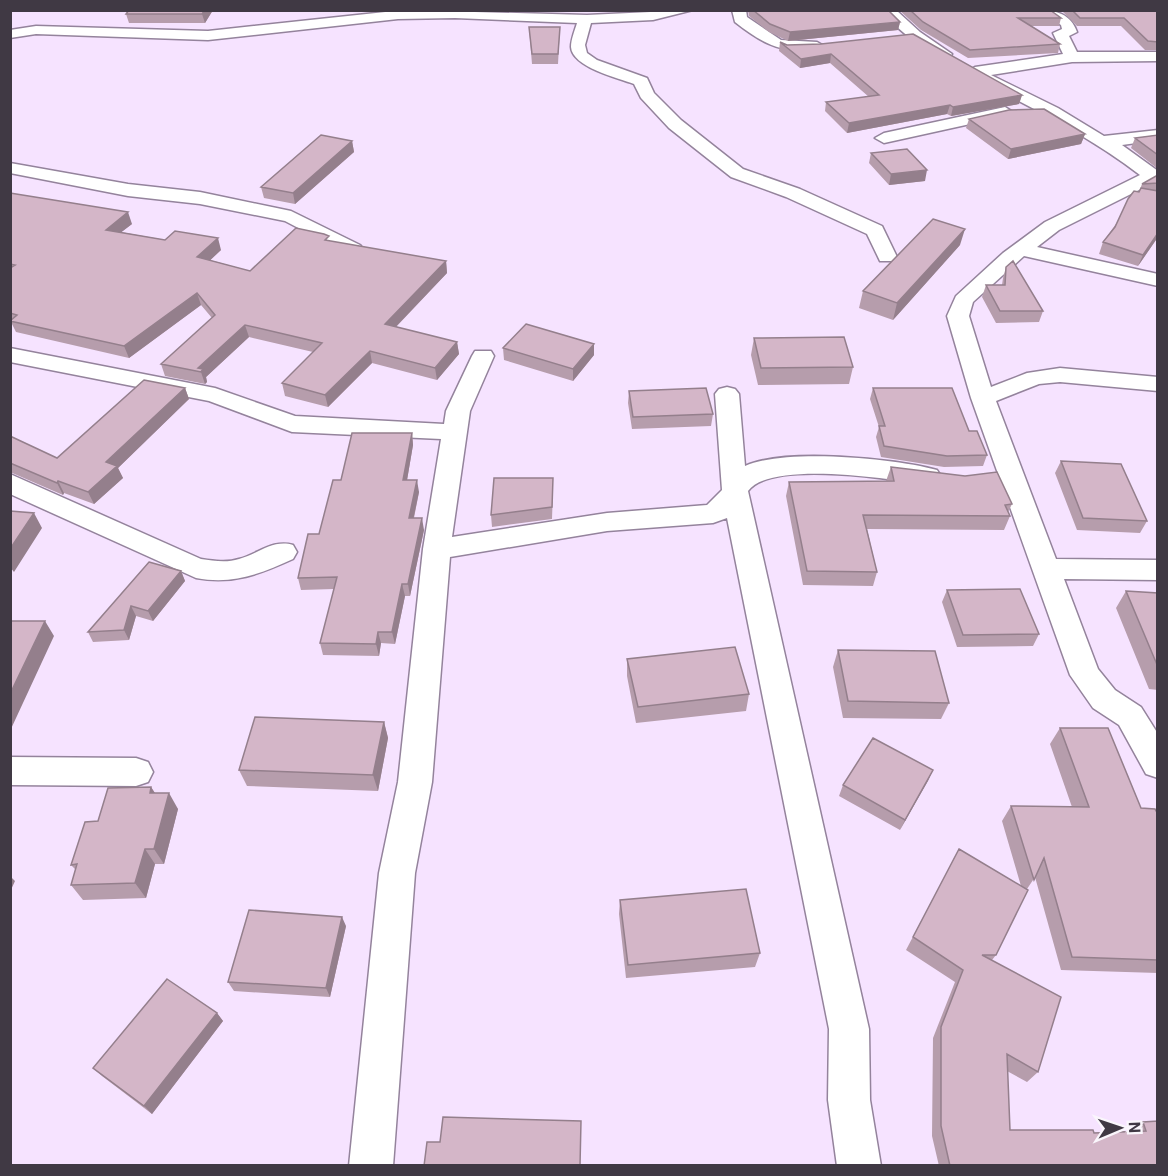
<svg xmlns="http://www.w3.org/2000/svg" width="1168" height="1176" viewBox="0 0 1168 1176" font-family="Roboto,sans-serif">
  <rect width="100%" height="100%" fill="#f6e3ff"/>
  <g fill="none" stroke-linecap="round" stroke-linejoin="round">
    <g stroke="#94839c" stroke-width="3">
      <path id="street" d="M404 10 587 15 693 10 653 20 591 23 585 45 587 53 597 60 647 78 654 93 681 120 743 169 800 189 882 226 897 257 894 261H880L867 234 786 197 731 177 669 128 641 98 634 84C618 78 572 67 571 47 571 39 575 30 577 23L455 18 398 19 208 40 36 34 10 38V30L36 26 208 31Z
        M732 10H746L747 17 781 40 817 42 824 46C820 51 814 51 807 51 777 52 758 40 735 22Z
        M880 10H896L920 32 952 54 950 57C933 61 892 24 880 10Z
        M1038 10C1056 10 1071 14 1077 32L1069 36 1077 52H1158V61L1072 62 991 75 1058 108 1104 136 1158 130V140L1122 145 1158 171V185L1151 184 1059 230 1037 247 1158 274V286L1024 256 973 302 969 316 991 387 1027 373 1060 368 1158 377V391L1060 382 1039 384 996 401 1056 559 1158 560V580L1064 579 1098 669 1115 690 1141 707 1158 734V778L1146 774 1119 725 1093 708 1070 675 971 398 947 316 956 296 1003 253 1045 222 1140 175C1092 138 1037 110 982 82L980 79 982 76 970 75 967 72 975 67 1063 54 1053 33 1062 29 1061 25Z
        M1005 107 1013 112 1011 115 884 143 875 138 884 133Z
        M10 163 128 184 200 192 291 211 360 245 363 249 360 253H346L285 221 200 204 128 196 10 173Z
        M10 348 215 388 295 416 444 424 446 411 472 356 475 351H491L494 356 470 411 452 537 607 513 707 505 722 490 715 394 719 389 727 387 735 389 739 394 745 466C784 448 895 458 937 470L941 476 937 482 928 485C891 479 771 460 748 491L869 1029 870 1100 881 1166H837L828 1100 829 1029 727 518 713 523 607 531 450 557 432 782 415 873 393 1166H349L379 873 398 782 423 549 441 439 292 432 209 401 10 362Z
        M10 474 201 559C214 561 227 563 239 559 258 554 273 539 293 545L297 552 293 559C260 574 233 585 196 578L10 494Z
        M10 757 136 758 148 762 153 772 148 782 136 786 10 785Z"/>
    </g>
    <use href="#street" fill="#fff" fill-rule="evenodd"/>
  </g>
  <path fill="#b69dac" d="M213 10 205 23H129L126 14Z
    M748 10H888L900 22 898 30 788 41 769 32 749 16Z
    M899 10H1050L1061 18 1059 26H1031L1060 44 1058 53 968 58 921 30Z
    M1053 10H1158V50H1145L1121 26H1077L1063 12Z
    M529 27H560L558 64H532Z
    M780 42 787 45 1022 95 1019 104 951 116 947 114 847 133 825 111 826 102 869 97 830 63 800 68 779 51Z
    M969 119 1085 134 1081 144 1008 159 966 128Z
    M1158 135V169L1131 148 1135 138Z
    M352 141 354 152 295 204 264 198 261 187Z
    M871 153 925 181 889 185 869 163Z
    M1158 176V237L1138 266 1099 254 1103 242 1139 192 1142 184Z
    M10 193 132 224 121 232 221 250 210 260 250 271 330 241 446 261 447 273 396 327 457 342 459 354 437 380 372 363 328 407 285 396 282 383 313 352 249 337 206 377 207 382 205 384 165 376 161 364 212 318 201 305 129 358 16 332 12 324H10Z
    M960 245 893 320 859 308 863 291Z
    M1006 267 1043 311 1039 322 996 323 982 297 986 285H1002L1003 278Z
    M754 338 853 367 849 384 758 385 751 355Z
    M594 344V355L573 381 504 360 503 348Z
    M185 388 189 399 118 468 123 478 94 504 64 493 63 495 10 472V436L57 458Z
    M873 388 969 431 987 455 983 466 944 467 881 457 876 437 879 427 870 399Z
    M629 391 713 414 711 426 632 429 628 403Z
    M412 433 413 445 407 480 419 492 414 518 424 530 410 596H405L395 644 381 643 379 656 323 655 320 643 334 589 301 590 298 578 319 534 341 480Z
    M1061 461 1147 521 1140 533 1077 530 1055 473Z
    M891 467 1012 504 1008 512 1010 516 1004 530 867 529 877 572 873 586 803 585 786 496 789 482 886 481Z
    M553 490 552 519 492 527 491 515Z
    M181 571 185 581 153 621 136 616 129 640 93 642 88 632Z
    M947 590 1039 634 1033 646 957 647 942 602Z
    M1126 591 1158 593V690L1149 689 1116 608Z
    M838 650 949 703 941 719 843 718 833 667Z
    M627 659 749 694 746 711 636 723 627 676Z
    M384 722 388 738 378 791 247 786 239 770Z
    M1060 728 1141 808 1158 814V973L1061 970 1035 877 1027 889 996 955 992 960 1038 1072 1027 1082 1007 1071 1010 1130 1094 1133 1129 1131 1143 1122 1158 1166H939L932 1136 933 1038 955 982 906 950 959 849 1021 886 1002 821 1011 806 1072 807 1050 744Z
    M933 770 900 830 839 796 843 785Z
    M151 787 155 793 178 809 164 864H155L146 898 83 900 71 885 76 870 71 865 98 821Z
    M620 900 760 953 755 967 626 978 619 914Z
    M346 926 330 997 234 991 228 982Z
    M217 1013 223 1021 152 1114 102 1076 93 1068Z"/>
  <path fill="#947f8c" d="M205 10H213L205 23 202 14Z
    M900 22 898 30 788 41 790 32Z
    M831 54 830 63 800 68 801 59Z
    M1022 95 1019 104 951 116 953 107Z
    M950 105 947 114 847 133 849 123Z
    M1085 134 1081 144 1008 159 1011 149Z
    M352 141 354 152 295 204 293 193Z
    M927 170 925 181 889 185 891 174Z
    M128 212 132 224 110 241 106 230Z
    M965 229 960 245 893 320 897 303Z
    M1158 233V237L1138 266 1143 255Z
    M218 238 221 250 201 269 197 257Z
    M446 261 447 273 387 336 385 324Z
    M197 293 201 305 129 358 124 346Z
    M245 325 249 337 206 377 207 382 205 384 201 372 198 368Z
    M457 342 459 354 437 380 435 368Z
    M594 344V355L573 381V369Z
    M370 351 372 363 328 407 325 395Z
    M185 388 189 399 118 468 123 478 94 504 88 492 106 462Z
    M412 433 413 445 405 492 403 480Z
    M417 480 419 492 411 530 409 518Z
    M58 481 64 493 63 495 57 483Z
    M34 513 42 528 14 572 10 567V549Z
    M422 518 424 530 410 596 408 584Z
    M181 571 185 581 153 621 148 611Z
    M402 584 405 596 395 644 392 632Z
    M131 606 136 616 129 640 124 630Z
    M45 621 54 636 10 731V694Z
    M378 632 381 643 379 656 376 644Z
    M384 722 388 738 378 791 373 775Z
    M933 770 928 781 900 830 905 820Z
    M151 787 161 803 150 793Z
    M169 793 178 809 164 864 154 849Z
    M145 849 155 864 146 898 135 883Z
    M10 876 15 881 10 892Z
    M342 917 346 926 330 997 326 988Z
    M217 1013 223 1021 152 1114 144 1106Z"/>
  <path fill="#d4b6c8" stroke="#947f8c" stroke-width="1.5" d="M129 10H205L202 14H126Z
    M753 10H888L900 22 790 32 770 24Z
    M910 10H1050L1061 18H1018L1060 44 970 50 923 22Z
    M1072 10H1158V42L1148 41 1124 18H1080Z
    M529 27H560L558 54H532Z
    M913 34 1022 95 953 107 950 105 849 123 826 102 879 95 831 54 801 59 780 42 787 45 821 44Z
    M1044 109 1085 134 1011 149 969 119 1009 110Z
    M321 135 352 141 293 193 261 187Z
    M1158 135V155L1135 138Z
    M907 149 927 170 891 174 871 153Z
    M1156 176H1158V183L1142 184Z
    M1141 188 1158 191V233L1143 255 1103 242 1115 227 1128 199 1134 191 1139 192Z
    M10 193 128 212 106 230 165 240 175 231 218 238 197 257 250 271 296 228 324 234 329 236 325 240 446 261 385 324 457 342 435 368 370 351 325 395 282 383 322 343 245 325 198 368 203 369 201 372 161 364 215 315 197 293 124 346 10 321 17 315 10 313V268L15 265 10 264Z
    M933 219 965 229 897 303 863 291Z
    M1013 261 1043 311H1000L986 285H1005L1006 267Z
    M526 324 594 344 573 369 503 348Z
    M844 337 853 367 761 368 754 338Z
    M144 380 185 388 106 462 117 466 88 492 58 481 57 483 10 463V436L57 458Z
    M706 388 713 414 633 417 629 391Z
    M873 388H952L969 431H977L987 455 947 456 884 446 879 426H885Z
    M352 433H412L403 480H417L409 518H422L408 584H402L392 632H378L376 644 320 643 337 577 298 578 308 534H319L333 480H341Z
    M1061 461 1121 464 1147 521 1083 518Z
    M891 467 965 476 997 472 1012 504 1005 505 1010 516 863 515 877 572 807 571 789 482 894 481Z
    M494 478H553L552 507 491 515Z
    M10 511 34 513 10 549Z
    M149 562 181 571 148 611 131 606 124 630 88 632Z
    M1020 589 1039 634 963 635 947 590Z
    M1126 591 1158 593V667Z
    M10 621H45L10 694Z
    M735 647 749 694 638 707 627 659Z
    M838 650 935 651 949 703 848 701Z
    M255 717 384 722 373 775 239 770Z
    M1060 728H1108L1141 808 1155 809 1158 814V960L1072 957 1044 858 1034 880 1011 806 1089 807Z
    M873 738 933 770 905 820 843 785Z
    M151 787 150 793H169L154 849H145L135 883 71 885 77 864 71 865 85 822 98 821 108 788Z
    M959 849 1028 890 996 955H982L1061 997 1038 1072 1007 1054 1010 1130H1093L1094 1133 1146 1131 1143 1122 1158 1121V1166H950L941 1126V1027L963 970 913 937Z
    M746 889 760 953 628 965 620 900Z
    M249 910 342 917 326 988 228 982Z
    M167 979 217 1013 144 1106 93 1068Z
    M443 1117 581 1121 580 1166H424L427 1142H440Z"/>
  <rect width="1168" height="1176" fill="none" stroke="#403944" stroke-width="24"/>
  <g transform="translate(1120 1128) rotate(88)" stroke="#faf6fc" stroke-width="4.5" paint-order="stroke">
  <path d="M0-4.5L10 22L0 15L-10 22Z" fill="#403944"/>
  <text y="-9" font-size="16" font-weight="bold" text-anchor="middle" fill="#403944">N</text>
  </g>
</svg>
